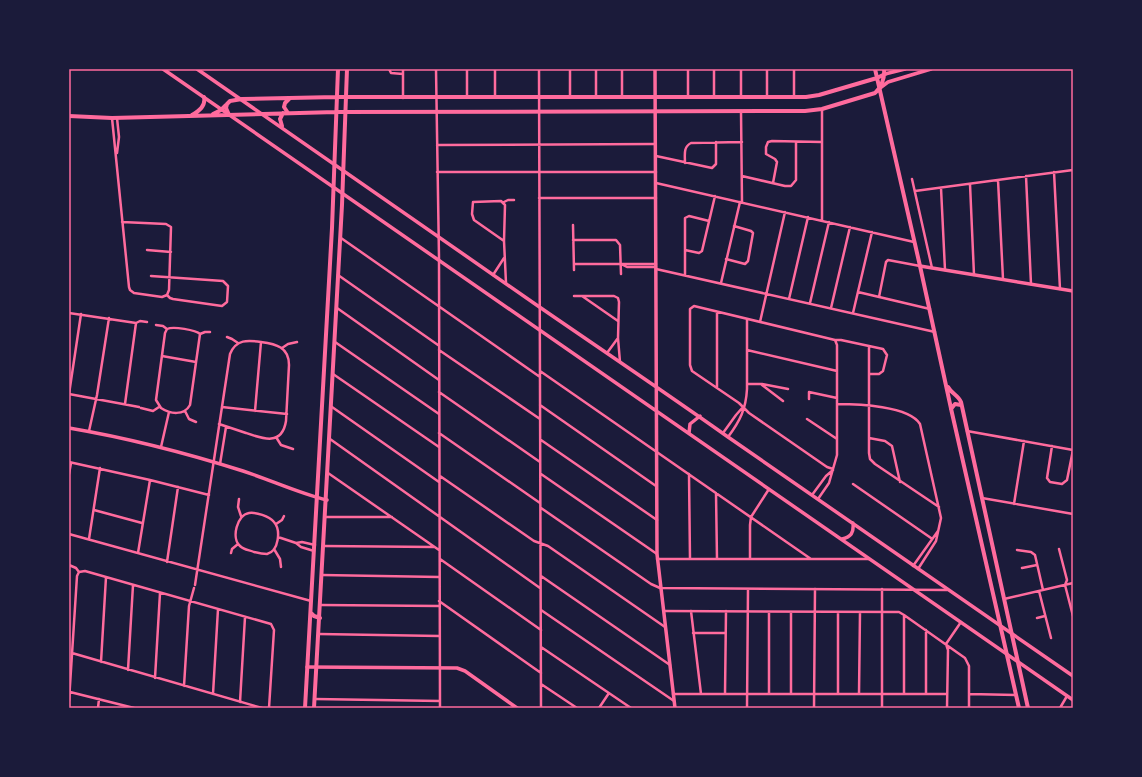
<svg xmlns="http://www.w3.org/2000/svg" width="1142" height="777" viewBox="0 0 1142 777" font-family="'Noto Serif',serif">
  <rect width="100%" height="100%" fill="#1b1b3a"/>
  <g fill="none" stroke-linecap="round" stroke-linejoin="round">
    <path stroke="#ff6b9d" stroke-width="2.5" d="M389 69 391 73 403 74
      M403 69V98
      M436 69 439 257 440 708
      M495 69V97
      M539 69 541 708
      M570 69V97
      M596 69V97
      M622 69V97
      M741 69V97
      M767 69V97
      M794 69V97
      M467 97V69
      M688 97V69
      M714 97V69
      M822 109V220
      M741 111 742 202
      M112 118 129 287 130 290 134 293 162 297 167 295
      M437 145 655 144
      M117 153 119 137 117 118
      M656 156 712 168 716 164V142
      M685 163C685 155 683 147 691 143L742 142
      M437 172H656
      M1054 172 1060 289
      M742 176 785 186H791L796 180V142
      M1026 176 1031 284
      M912 179 932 268
      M998 180 1003 279
      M656 183 914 242
      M773 183 777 162 775 159 766 154V147L768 142 772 141 822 142
      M970 184 974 275
      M941 188 945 270
      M915 191 1073 170
      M539 198H656
      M504 202 508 200H514
      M122 222 166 224 171 227 169 290 167 295
      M573 225 574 270
      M341 238 540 377
      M573 240H616L620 245 621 274
      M504 241 474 220 472 214 473 202 501 201 505 205 504 241 506 283
      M147 250 171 252
      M685 250 699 253 702 251 715 196
      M726 259 745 264 748 261 753 233 751 231 734 226
      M574 264H656
      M621 264 627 267H656
      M656 269 935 332
      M338 275 438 345
      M493 275 504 258
      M685 275V218L689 216 709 221
      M151 276 223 281 228 286 227 302 222 306 173 299 170 298 167 295
      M721 283 740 202
      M858 292 930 309
      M574 296H614L618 298 619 302 618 338 620 362
      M582 296 618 321
      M879 297 886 262 888 260 920 266
      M789 299 808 217
      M810 303 829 222
      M337 308 439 380
      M831 308 850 227
      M717 312V387
      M69 313 136 323
      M853 313 872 232
      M760 322 785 212
      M136 323 140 321 147 322
      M156 325 163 326 167 329
      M167 329 165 333 156 400 161 408C170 414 184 416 190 405L200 334
      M167 329C173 326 196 330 200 334
      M200 334 205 332H210
      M227 337 232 339 238 343
      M335 342 439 414
      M869 346V453L870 459 875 464 939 507
      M282 348 288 344 297 342
      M439 350 540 419
      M747 350 837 371
      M607 353 618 338
      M162 356 196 362
      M540 371 811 559
      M333 374 439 447
      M747 384H762L788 389
      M762 385 783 401
      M439 392 540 462
      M69 394 81 314
      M69 394 139 407
      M809 399V392L837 398
      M125 404 136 323
      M837 404C858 404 909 406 920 424L941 518 936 541 918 569
      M540 405 656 486
      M222 407 287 414
      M332 407 439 482
      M141 408 153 411 159 407
      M185 411 189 419 196 422
      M255 411 261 342
      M807 419 837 439
      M89 431 97 395 109 318
      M967 431 1073 450
      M439 433 540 503
      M723 433 736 415 743 407
      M276 437 281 445 293 449
      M728 437C740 421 746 409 747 389V319
      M869 438 885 441 892 446 900 482
      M330 439 540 588
      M541 440 657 520
      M1052 446 1047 478 1050 482 1062 484 1067 480 1073 450
      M161 447 169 412
      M69 462 150 480 209 495
      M220 464 226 427
      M833 469 827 467 749 413 739 403 692 371 690 365V309L694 306 835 340H841L883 349 887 355 883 371 879 374H869
      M328 473 439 550
      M69 474 71 463
      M541 474 657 554
      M689 474 690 559
      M440 476 534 541 548 546 665 627
      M853 484 931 538
      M716 493 717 559
      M812 495 826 476 833 470
      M982 498 1073 514
      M239 499 238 507 241 516
      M818 499 829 483 837 455V345L835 340
      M1014 504 1024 441
      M541 508 651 584 660 588 947 590
      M94 510 142 523
      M249 513C256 512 269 516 274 522 281 530 279 551 267 554 262 554 258 553 254 552 250 550 244 550 240 546 231 538 237 515 249 513Z
      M326 517H392
      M276 524 282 520 284 516
      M69 534 311 601
      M278 537 296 543 301 547 314 551
      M89 539 100 468
      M296 543 302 542 315 545
      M324 546 434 547
      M274 549 280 559 281 567
      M1059 549 1067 580 1065 585 1073 616
      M1017 550 1031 552 1035 555 1043 590
      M138 553 150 480
      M231 553 232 549 238 544
      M440 559 541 630
      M657 559H869
      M750 559V525L751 517 769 489
      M167 562 178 487
      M69 565 76 568 79 572 85 571 271 624 274 630 269 708
      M913 566 938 531
      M1022 568 1037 565
      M322 575 439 577
      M541 576 670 665
      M195 585 230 354C236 339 248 340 261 342 276 344 289 347 289 365L286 421C282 446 263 439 246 433 237 430 228 427 219 424
      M1039 591 1051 638
      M1004 599 1073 583
      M439 601 541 673
      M321 605 439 606
      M541 610 674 701
      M664 611 899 612 904 615 965 658 969 666V708
      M691 611 701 694
      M1037 618 1045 616
      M693 633H725
      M319 634 439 636
      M541 647 631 708
      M72 653 262 708
      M101 662 106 577
      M128 670 133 585
      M155 678 160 593
      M541 684 577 708
      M184 686 189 606 194 588
      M70 692 134 708
      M213 694 218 609
      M673 694H947
      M725 694 726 611
      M769 694V612
      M791 694V612
      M838 694V612
      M859 694 860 612
      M904 694V615
      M926 694V630
      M969 694 1016 695
      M315 699 440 701
      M69 701 77 576 79 572
      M240 702 245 617
      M98 708 99 699
      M599 708 609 693
      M747 708 748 589
      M814 708 815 589
      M882 708V589
      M947 708 948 650 946 644 961 622
      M1060 708 1067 696"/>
    <path stroke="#ff6b9d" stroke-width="3.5" d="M163 69 1073 700
      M197 69C311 148 425 227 538 306 602 350 666 393 728 437L1073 676
      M655 69 657 554 675 708
      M885 74 905 69
      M880 88 888 82 931 69
      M920 266 1073 291
      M69 428C128 438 186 453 243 471 271 480 298 493 327 500
      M689 433 690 424 700 416
      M842 539C851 537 854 533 853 523
      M307 667 457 668 465 671 517 708"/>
    <path stroke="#ff6b9d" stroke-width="4" d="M875 69 920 266 952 413 1019 708
      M288 113 284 107 285 103 289 99
      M213 114 221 110 226 105
      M192 115C199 111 206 106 204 97
      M229 115 226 108 227 104 230 101 242 99 336 97H806L819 95 877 78 885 74
      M69 116 112 118 336 112 805 111 822 109 875 93C881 88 885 78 884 69
      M282 126 280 119 283 113
      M948 387C951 393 958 395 961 402L1028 708
      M951 409 955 404 961 405
      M311 613 314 616 320 618
      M305 708 332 228 338 69
      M314 708 342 205 347 69"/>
  </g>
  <rect width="1142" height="777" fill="none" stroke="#1b1b3a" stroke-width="140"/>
  <rect x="70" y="70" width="1002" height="637" fill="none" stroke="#ff6b9d" stroke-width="1.5"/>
</svg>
